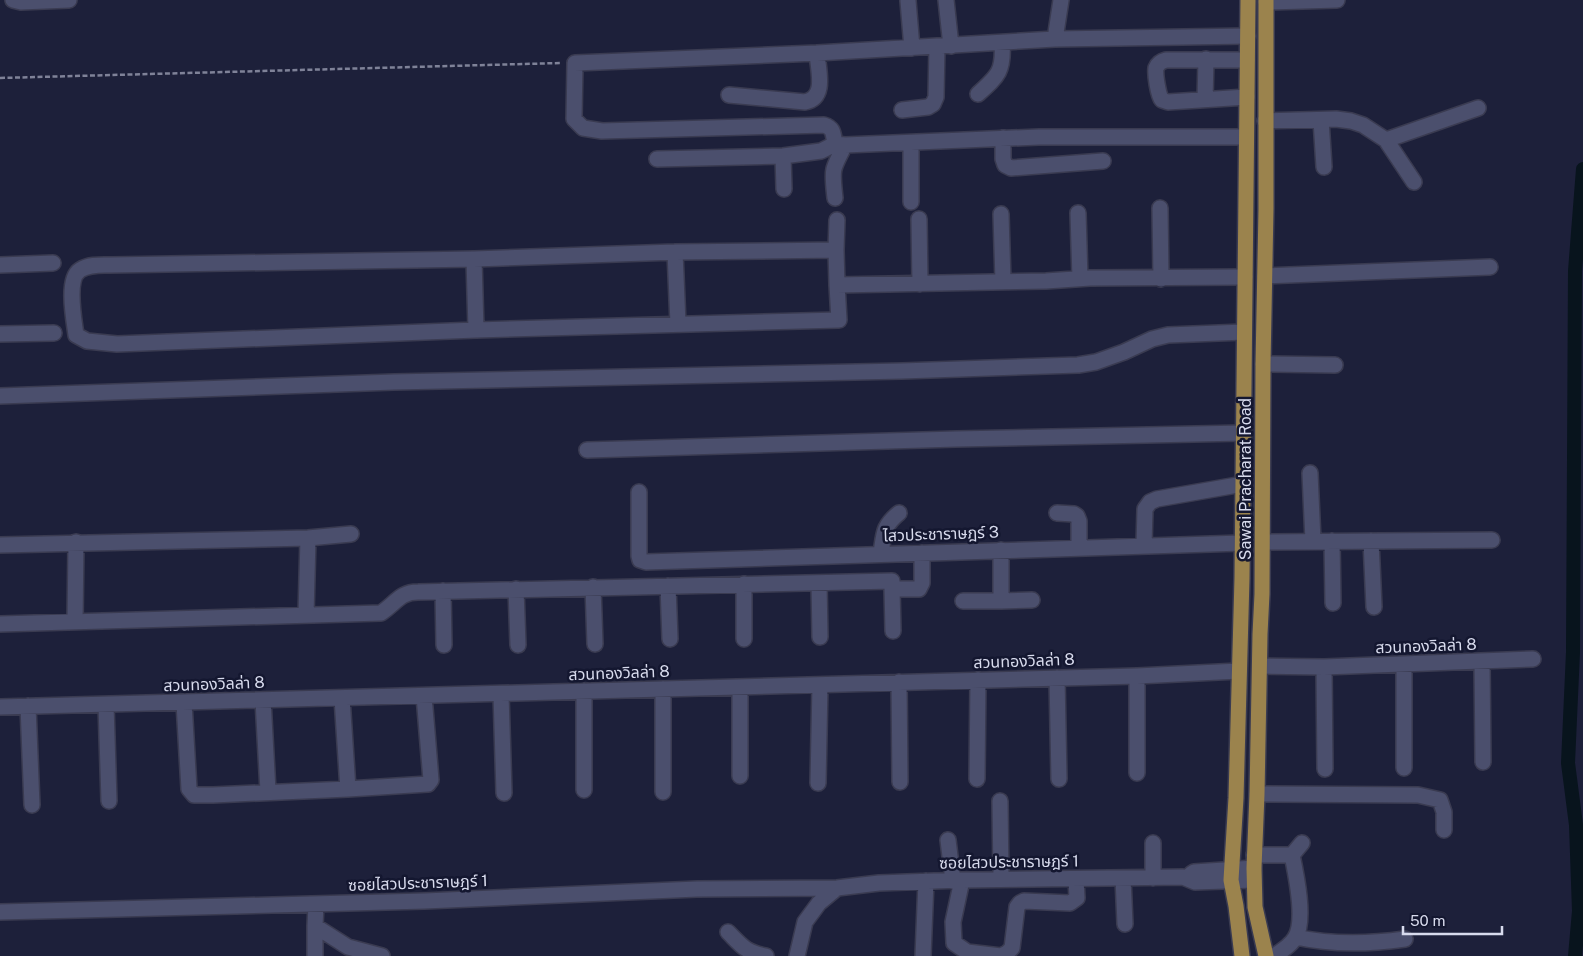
<svg xmlns="http://www.w3.org/2000/svg" width="1583" height="956" viewBox="0 0 1583 956" font-family="'Public Sans','Noto Sans Thai',sans-serif">
  <rect width="100%" height="100%" fill="#1d203a"/>
  <g fill="none" stroke-linecap="round" stroke-linejoin="round">
    <path stroke="#08141d" stroke-width="14" d="M1575 956 1579 911 1576 825 1568 763 1573 652 1575 271 1583 169"/>
    <g stroke="#3a3b51" stroke-width="18">
      <path id="minor" d="M13 0 21 2 69 0
        M946 0 951 46
        M908 1 912 48
        M1266 2 1337 0
        M1055 39 1061 0
        M978 94C998 76 1004 71 1002 43
        M729 95 805 102C827 98 818 70 817 53
        M1247 97 1168 102 1162 100C1158 95 1155 74 1156 68 1158 63 1162 61 1166 60H1247
        M1205 100 1206 59
        M902 110 928 107 933 104 936 97 937 46
        M1321 120 1324 167
        M1265 121 1336 119 1351 121 1363 125 1386 140 1414 182
        M1246 137H1039L845 145 835 144C833 134 834 128 824 125L602 131 583 128 574 119 575 63 817 53 1055 39 1248 36
        M1003 138V159L1005 165 1011 168 1103 161
        M1386 140 1478 108
        M911 144V202
        M783 156 784 189
        M657 159 783 156 821 151 835 144
        M835 198C832 170 831 171 845 145
        M1160 208 1161 279
        M1078 213 1080 279
        M1001 214 1003 282
        M919 219 920 284
        M836 250 837 220
        M675 252 678 324
        M474 259 476 330
        M0 265 53 263
        M1265 276 1490 267
        M837 285 836 250 675 252 474 259 111 265C101 265 89 264 80 270 66 279 74 320 76 335L87 341 117 344 476 330 839 320 837 285 1046 281 1090 278 1245 277
        M0 334 54 333
        M1263 364 1335 365
        M0 396 394 382 902 371 1078 365 1096 362 1124 352 1152 339 1168 335 1244 332
        M587 450 956 439 1243 433
        M1310 473 1313 541
        M639 492V556L640 560 646 562 1242 543
        M1057 513 1074 514 1077 516 1079 521V548
        M1332 541 1333 603
        M1371 541 1374 607
        M1263 542 1492 540
        M0 545 308 538 351 534
        M1144 545 1145 509 1150 502 1157 499 1243 484
        M1001 550V601L1032 600
        M881 553C884 533 883 526 899 513
        M819 583 820 637
        M668 586 670 639
        M593 587 595 644
        M516 589 518 645
        M443 591 444 645
        M963 601H1001
        M306 615 308 538
        M75 622 76 542
        M0 624 381 613C396 603 400 592 418 592L892 581V589
        M893 631 892 589H919L922 583V553
        M744 639V584
        M1482 662 1483 762
        M1404 664V768
        M1260 666 1324 667 1533 659
        M1324 667 1325 769
        M1137 676V773
        M1057 678 1059 779
        M899 682 900 782
        M740 687V776
        M584 691V790
        M501 694 504 793
        M342 698 348 789
        M263 700 268 791
        M184 703 189 789 194 795H213L348 789 428 784 431 780 424 696
        M106 705 109 801
        M28 706 32 805
        M0 707 1137 676 1239 671
        M977 779 978 680
        M818 783 820 685
        M663 792V689
        M1257 794 1418 795 1440 800 1444 812V830
        M1000 801 1001 879
        M948 840 953 881
        M1254 855H1292L1302 843
        M1191 874 1194 872 1254 868
        M1123 878 1125 924
        M1153 878V843
        M962 880 953 922 954 943 967 952 1001 956 1007 953 1012 948 1017 907 1020 903 1024 901 1070 903 1077 898 1076 879
        M316 904 315 926 348 947 382 956
        M0 912 425 901 697 889 837 888 879 883 962 880 1183 877 1195 882 1254 880
        M728 932C742 946 745 952 766 956
        M1296 937C1332 945 1369 944 1405 939
        M315 956V926
        M797 956 805 922 819 903 837 888
        M923 956 926 881
        M1274 956C1282 951 1291 945 1295 938 1306 921 1296 874 1292 855"/>
    </g>
    <g stroke="#3a3b51" stroke-width="18">
      <path id="major" d="M1266 0V209L1263 364 1262 594 1260 634 1257 794 1254 868 1255 907 1266 956
        M1242 956 1236 906 1231 880 1236 798 1242 578 1248 0"/>
    </g>
    <path stroke="#7f8298" stroke-width="2.5" stroke-dasharray="5 2.5" stroke-linecap="butt" d="M0 78 561 63"/>
    <use href="#minor" stroke="#4b4f6d" stroke-width="15"/>
    <use href="#major" stroke="#9b834d" stroke-width="15"/>
  </g>
  <g text-anchor="middle" dominant-baseline="central" stroke-width="5" stroke-linejoin="round" paint-order="stroke">
    <g font-size="16" fill="#d8dbed" stroke="#141730">
      <text transform="translate(1245 479) rotate(-90)">Sawai Pracharat Road</text>
      <text transform="translate(941 534) rotate(-2)">ไสวประชาราษฎร์ 3</text>
      <text transform="translate(1426 646) rotate(-2)">สวนทองวิลล่า 8</text>
      <text transform="translate(1024 661) rotate(-2)">สวนทองวิลล่า 8</text>
      <text transform="translate(619 673) rotate(-2)">สวนทองวิลล่า 8</text>
      <text transform="translate(214 684) rotate(-2)">สวนทองวิลล่า 8</text>
      <text transform="translate(1009 862) rotate(-1)">ซอยไสวประชาราษฎร์ 1</text>
      <text transform="translate(418 883) rotate(-2)">ซอยไสวประชาราษฎร์ 1</text>
    </g>
  </g>
  <path d="M1403 926v8h99v-8" fill="none" stroke="#d8dbed" stroke-width="2.5"/>
  <text x="1410" y="926" font-size="15" fill="#d8dbed" stroke="#141730" stroke-width="4" paint-order="stroke">50 m</text>
</svg>
